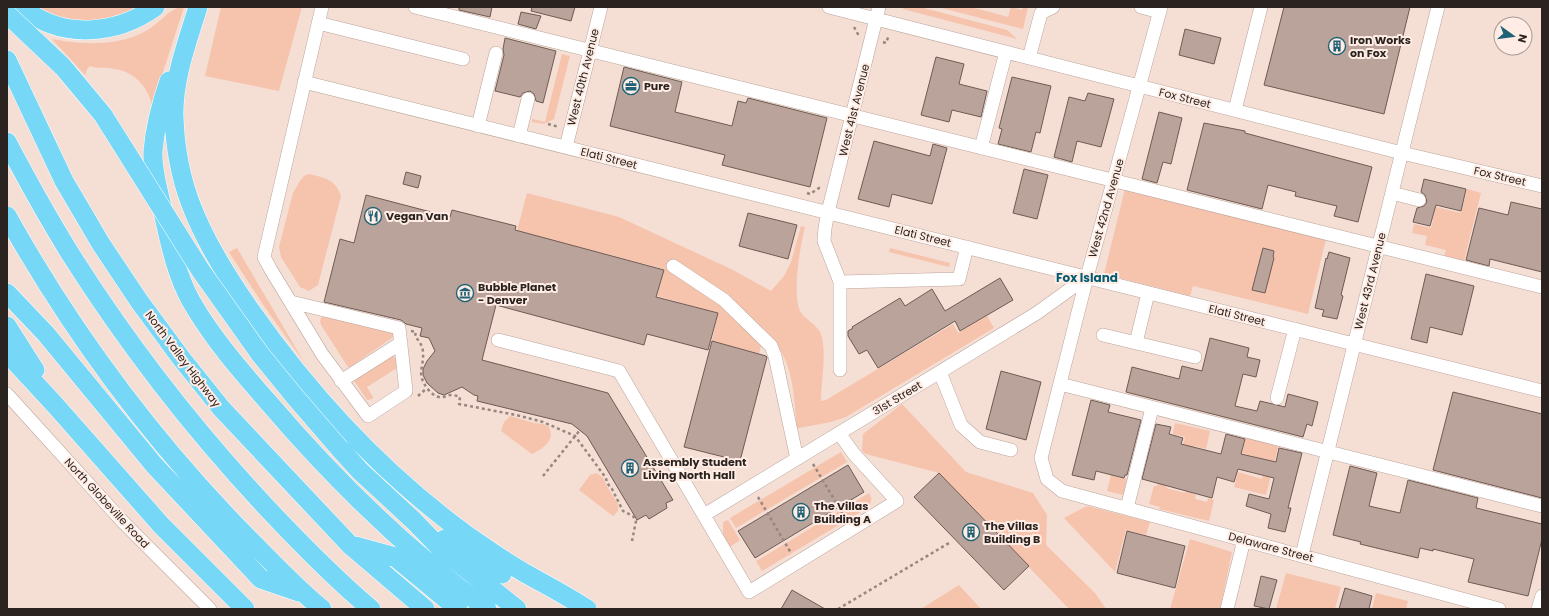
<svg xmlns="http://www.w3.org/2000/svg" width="1549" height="616" viewBox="0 0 1549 616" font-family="Poppins,sans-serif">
  <rect width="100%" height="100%" fill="#f5ded4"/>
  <path fill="#f6c3ad" d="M39 7H142C132 11 108 21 98 22 78 24 56 18 39 7Z
    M179 7H184L152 106C149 87 133 71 115 69 105 67 100 69 90 66L87 69 85 75 52 39C83 45 121 47 149 29 159 23 167 12 179 7Z
    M221 7H302L279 91 205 76Z
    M904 7H920L1007 30 1017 39 903 9Z
    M938 7H971L1008 17 1011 7 1022 10 1023 7H1028L1023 29Z
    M562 54 570 56 554 119 544 124 532 122V119L545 122Z
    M309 174C325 178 335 179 341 196L318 285 309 291 300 287 281 257 279 247 293 193 300 181 304 176Z
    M1125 189 1326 239 1308 314 1193 286 1190 296 1104 274Z
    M1467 189 1481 193 1463 265 1443 260 1446 250 1425 245 1427 236 1412 233 1414 224 1431 228 1436 207 1461 213Z
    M527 193 619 217 733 270 771 291 784 276 791 262 801 226 805 227C800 247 792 293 800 311 805 320 817 324 821 334 827 352 821 382 821 401L826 400 953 324 958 333 987 316 994 328 846 417 831 422 799 428 797 427C794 401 794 372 780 350 776 344 769 339 764 334L759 354 712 341 718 313 657 296 664 269 517 231Z
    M237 248 304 362 264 306 229 252Z
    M890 248 950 263 949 267 889 252Z
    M327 316 393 332V337L350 367H348L321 325 320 320 322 317Z
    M392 354 400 366 367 387 373 397 372 399 367 400 353 379Z
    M902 404 966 472 1033 493 1047 515 1046 545 1095 593 1106 609H1069L939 473 866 454 862 451 863 434Z
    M510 416 534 423 543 424 549 427C556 440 542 449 532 454L501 431 504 422Z
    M1175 423 1210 431 1206 449 1194 446 1188 473 1171 465 1166 488 1185 493 1190 474 1198 475 1193 494 1196 495 1195 499 1207 502 1208 498 1214 500 1209 521 1159 509 1160 507 1149 504 1154 486H1157L1162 463 1181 452 1185 437 1173 434Z
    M1246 436 1279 444 1266 495 1234 487 1238 472 1262 479 1267 460 1242 453Z
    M841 452 847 462 736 528 730 518Z
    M597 473 604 479 606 485 618 504V511L613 516 579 490 590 475Z
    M1111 475 1127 479 1123 495 1107 491Z
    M869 493C873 499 871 502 867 508L762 571 756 561Z
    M1087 506 1150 522 1146 535 1126 530 1115 572 1064 518Z
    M728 520 740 540 730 547 723 535V522Z
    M1190 539 1232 552 1220 609H1170Z
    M1286 573 1341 587 1335 609H1276Z
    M959 585 981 609H921Z
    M1376 593 1408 601 1406 609H1372Z"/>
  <path fill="#b9a39a" stroke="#6f5b53" d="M459 7H492L490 17 459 10Z
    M532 7H575L571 21 531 11Z
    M1284 7H1410L1384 114 1264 85Z
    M521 12 541 16 536 29 518 24Z
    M1185 29 1221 38 1214 64 1179 55Z
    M505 38 556 51 543 103 536 101 534 94 530 91 523 93 520 97 495 91 504 55 503 49Z
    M936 57 964 64 959 84 987 91 981 117 952 110 949 122 921 115Z
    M624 67 682 82 675 112 732 126 738 101 746 103 748 98 827 118 810 187 722 165 725 155 610 126Z
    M1012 77 1051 86 1040 133 1036 132 1031 152 998 144 1002 129 999 128Z
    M1088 93 1114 99 1101 147 1077 141 1072 162 1054 157 1069 97 1085 101Z
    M1159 112 1182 118 1171 164 1163 162 1157 183 1142 179Z
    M1204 123 1245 131V133L1372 167 1358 222 1334 216 1337 206 1295 196 1296 192 1268 185 1262 209 1187 190Z
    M874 141 930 156 933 144 947 148 932 204 892 194 889 207 858 199Z
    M1024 169 1048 175 1037 219 1013 213Z
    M406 172 421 176 418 188 403 184Z
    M1424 179 1466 189 1461 211 1436 205 1430 226 1413 222 1417 208 1424 206 1427 202 1425 195 1421 192Z
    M366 195 450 217 452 210 516 226 515 230 664 270 656 297 718 313 708 350 647 334 644 345 496 305 482 360 608 393 673 500 666 503 667 508 649 519 646 515 637 520 587 436 572 424 477 401 478 396 474 395 462 387 444 395 438 393 427 383 423 375V369L427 361 435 351 429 338 420 336 422 328 406 324 401 320 324 302 340 239 354 243Z
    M1511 202 1542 209V272L1490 259 1489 266 1466 260 1479 208 1508 215Z
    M748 213 797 225 788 259 739 246Z
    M1263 248 1274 251 1273 257 1274 258 1265 293 1252 290Z
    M1329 252 1350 258 1341 295 1343 296 1337 319 1322 316 1324 310 1315 308 1326 258 1327 259Z
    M1426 274 1474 286 1462 335 1430 327 1427 343 1411 339Z
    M1000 278 1013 300 960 331 955 321 878 368 867 350 859 354 848 336V331L853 328 852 327 900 298 905 306 932 289 945 311Z
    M1210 338 1249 348 1247 357 1260 360 1256 377 1243 374 1235 406 1257 411 1260 401 1285 407 1288 394 1318 402 1312 426 1307 424 1303 437 1126 392 1132 367 1179 379 1182 366 1202 371Z
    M712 341 766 356 767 357 740 461 684 447Z
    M1001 371 1041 382 1026 440 986 429Z
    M1453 392 1542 414V498L1433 470Z
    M1091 400 1110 405 1108 412 1141 420 1127 475H1125L1124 478 1096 471 1094 480 1072 475Z
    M1156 424 1171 427 1169 434 1183 438 1181 444 1221 454 1226 434 1245 439 1241 454 1276 462 1279 448 1302 453 1288 508H1291L1285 532 1268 528 1271 514 1246 506 1249 494 1269 499 1274 478 1238 469 1234 482 1217 477 1212 498 1142 479Z
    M848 465 864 492 755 558 738 531Z
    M1350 466 1377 473 1369 506 1400 513 1408 480 1478 498 1476 508 1542 524V539L1528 596 1468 582 1474 559 1433 549V551L1420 548 1418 558 1360 544 1361 542 1333 535Z
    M939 473 1029 566 1004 590 914 497Z
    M1127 531 1185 546 1175 588 1117 573Z
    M1261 576 1277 580 1269 609 1254 606Z
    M1345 588 1372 596 1369 609H1339Z
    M792 590 825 609H781Z"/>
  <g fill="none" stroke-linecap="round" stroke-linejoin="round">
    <g stroke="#bba59c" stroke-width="14">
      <path id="minor" d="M415 7 1542 287
        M829 7 1402 153 1542 186
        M879 7 828 212 825 228 824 241 840 282 959 279 967 247
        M1141 7 1160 12
        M1161 7 1087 277 1041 458 1047 479 1062 491 1499 609
        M318 23 463 59
        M1029 58 1041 13 1053 7
        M304 82 1542 391
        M1235 110 1261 7
        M478 126 496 53
        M519 136 528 99
        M566 147 601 7
        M981 148 1006 52
        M1392 193 1419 200
        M673 266 724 300 771 346 775 356 797 459
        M840 282V370
        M291 302 399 328 406 391 368 416 322 354 271 270 264 257 322 7
        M1103 335 1195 357
        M498 340 619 371 749 592 897 501 854 454 839 433
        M1136 343 1148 293
        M940 372 961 425 980 442 1011 450
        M341 381 401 343
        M1060 384 1542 506
        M7 394 123 522 210 609
        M1277 398 1295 329
        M1127 508 1152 408
        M704 515 1037 313 1087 277
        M1302 555 1438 7
        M1227 609 1244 540
        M1538 609 1542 596"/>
    </g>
    <g stroke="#fff" stroke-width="20">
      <path id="highway" d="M22 7C61 40 116 35 155 7
        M198 7C187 43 173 79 174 117 175 146 180 175 190 202 204 240 227 277 251 311 310 395 381 472 464 533 483 546 502 560 523 572 544 584 566 595 587 609
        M7 60 64 181 101 244 139 301 181 358 221 408 350 545 425 609
        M169 81C161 104 155 127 153 151 152 170 158 188 162 207 169 239 175 272 191 301 212 338 241 371 269 403 334 479 406 550 487 609
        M7 142C27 180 48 218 71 255 128 345 194 430 267 508 300 543 334 578 371 609
        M7 216C73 334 155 444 250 540 273 563 296 588 322 609
        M7 293 46 334 154 465 261 579 299 592
        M7 326 35 370
        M7 353 56 406 161 525 245 609
        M340 449 360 471 414 521 441 549 517 609
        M445 539 502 574
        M355 546 395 557 458 609"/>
    </g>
    <path stroke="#978780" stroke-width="2.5" stroke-dasharray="3 3" stroke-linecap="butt" d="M854 27 859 36
      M883 42 886 43 889 35
      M548 124 559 127
      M807 193 810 194 819 188 822 189
      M411 331 416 332 415 336C419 341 423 346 423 353 424 368 416 373 427 388 430 392 434 396 439 397 444 398 447 395 451 395 454 395 457 396 460 397L459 404 516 415 543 422 575 436 606 478 607 483 612 489 623 511 633 516 636 521 632 541
      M418 396 427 388
      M813 464 846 519
      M543 476 580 430
      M758 497 791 553
      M838 609 949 543"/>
    <use href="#minor" stroke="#fff" stroke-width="13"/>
    <use href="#highway" stroke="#76d7f7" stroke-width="19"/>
    <g stroke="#fff" stroke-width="20" stroke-linecap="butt">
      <path id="highway-bridge" d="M7 14 63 67 103 115 201 271 233 316 260 354 295 397 340 449"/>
    </g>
    <use href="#highway-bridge" stroke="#76d7f7" stroke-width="19"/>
  </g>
  <defs>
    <g id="building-ring" transform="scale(0.9)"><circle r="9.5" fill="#ffece4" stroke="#1f6175" stroke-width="1.5"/><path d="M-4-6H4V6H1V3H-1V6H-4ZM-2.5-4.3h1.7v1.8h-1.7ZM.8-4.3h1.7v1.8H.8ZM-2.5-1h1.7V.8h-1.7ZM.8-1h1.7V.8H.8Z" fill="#1f6175"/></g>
    <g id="office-ring" transform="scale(0.9)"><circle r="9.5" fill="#ffece4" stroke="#1f6175" stroke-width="1.5"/><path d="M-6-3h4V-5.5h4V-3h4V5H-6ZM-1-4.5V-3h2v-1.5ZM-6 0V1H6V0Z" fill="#1f6175"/></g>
    <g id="restaurant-ring" transform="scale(0.9)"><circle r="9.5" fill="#ffece4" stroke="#1f6175" stroke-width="1.5"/><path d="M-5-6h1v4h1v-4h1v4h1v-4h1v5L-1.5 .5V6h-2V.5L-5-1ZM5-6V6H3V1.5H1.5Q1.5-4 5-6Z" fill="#1f6175"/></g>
    <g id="museum-ring" transform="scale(0.9)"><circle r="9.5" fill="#ffece4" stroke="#1f6175" stroke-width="1.5"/><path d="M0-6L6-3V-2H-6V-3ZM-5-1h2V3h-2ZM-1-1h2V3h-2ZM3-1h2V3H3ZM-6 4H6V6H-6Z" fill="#1f6175"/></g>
  </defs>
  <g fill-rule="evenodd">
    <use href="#building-ring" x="1337" y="46"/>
    <use href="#office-ring" x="631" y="86"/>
    <use href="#restaurant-ring" x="373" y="216"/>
    <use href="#museum-ring" x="465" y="293"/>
    <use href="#building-ring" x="630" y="468"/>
    <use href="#building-ring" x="801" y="512"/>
    <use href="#building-ring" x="971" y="532"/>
  </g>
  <g text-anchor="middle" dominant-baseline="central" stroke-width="4" stroke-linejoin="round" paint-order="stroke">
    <g font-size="11" font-weight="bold" fill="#2b2320" stroke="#ffece4" text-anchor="start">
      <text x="1350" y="40">Iron Works<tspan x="1350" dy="13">on Fox</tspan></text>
      <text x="644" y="86">Pure</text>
      <text x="386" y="216">Vegan Van</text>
      <text x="478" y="287">Bubble Planet<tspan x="478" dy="13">- Denver</tspan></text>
      <text x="643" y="462">Assembly Student<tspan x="643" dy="13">Living North Hall</tspan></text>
      <text x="814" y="506">The Villas<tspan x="814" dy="13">Building A</tspan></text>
      <text x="984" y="526">The Villas<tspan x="984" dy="13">Building B</tspan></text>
    </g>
    <g font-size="11" fill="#2b2320" stroke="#ffece4">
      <text transform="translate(583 77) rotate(-76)">West 40th Avenue</text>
      <text transform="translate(1185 98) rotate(14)">Fox Street</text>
      <text transform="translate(854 110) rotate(-76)">West 41st Avenue</text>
      <text transform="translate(609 158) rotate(14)">Elati Street</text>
      <text transform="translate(1500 176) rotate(13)">Fox Street</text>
      <text transform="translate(1106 208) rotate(-74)">West 42nd Avenue</text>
      <text transform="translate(923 236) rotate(14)">Elati Street</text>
      <text transform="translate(1370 281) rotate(-76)">West 43rd Avenue</text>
      <text transform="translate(1237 315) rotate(14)">Elati Street</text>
      <text transform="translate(183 359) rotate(53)">North Valley Highway</text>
      <text transform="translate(897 398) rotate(-31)">31st Street</text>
      <text transform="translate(107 503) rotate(47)">North Globeville Road</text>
      <text transform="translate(1271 547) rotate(15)">Delaware Street</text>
    </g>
    <g font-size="12" font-weight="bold" fill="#025b71" stroke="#ffece4">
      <text x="1087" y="277">Fox Island</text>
    </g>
  </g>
  <rect width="1549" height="616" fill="none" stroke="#2b2320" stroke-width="16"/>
  <g transform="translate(1513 36) rotate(104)"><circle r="19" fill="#ffece4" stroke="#aa9c96"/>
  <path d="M0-3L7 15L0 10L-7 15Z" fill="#1f6175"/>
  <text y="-6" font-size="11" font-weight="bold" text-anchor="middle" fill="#2b2320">N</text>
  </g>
</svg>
